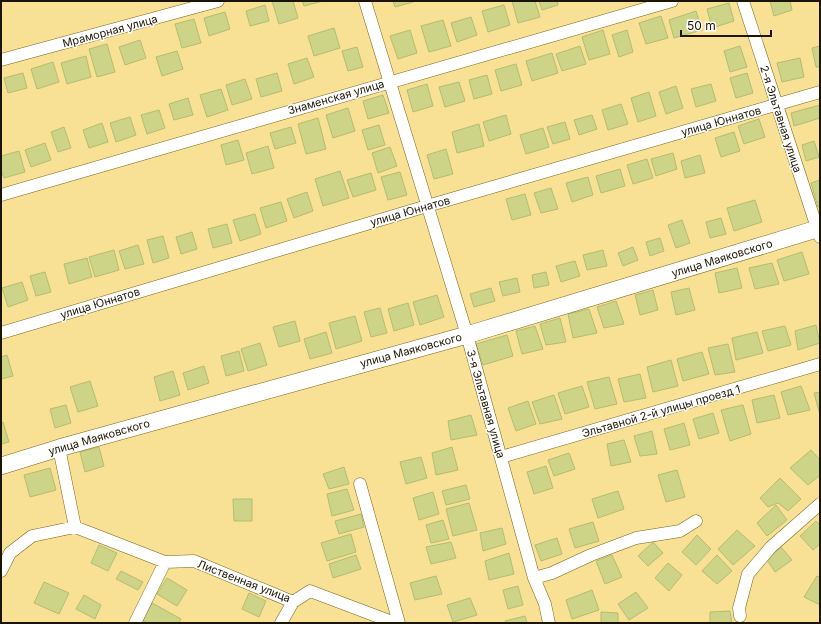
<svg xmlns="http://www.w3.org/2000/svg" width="821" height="624" viewBox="0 0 821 624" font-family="Inter,sans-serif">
  <rect width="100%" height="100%" fill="#f8e094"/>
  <path fill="#cdd487" stroke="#b5bc70" d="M272 1H293L298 18 279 24Z
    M302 1H323L304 6Z
    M393 1H413V2L395 7Z
    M512 1H535L540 17 518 23Z
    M539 1H557L558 5 542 10Z
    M770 1H790L792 10 774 16Z
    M729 3 734 21 712 28 707 9Z
    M265 5 269 21 250 26 246 11Z
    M504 5 510 25 488 32 482 11Z
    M696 11 702 30 674 38 669 20Z
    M225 12 230 29 209 36 204 18Z
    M661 16 668 38 646 44 639 23Z
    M471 17 477 35 457 42 451 23Z
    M194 19 201 43 182 48 175 24Z
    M443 20 451 46 429 52 421 26Z
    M334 28 340 48 314 56 308 36Z
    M410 30 417 53 398 59 390 36Z
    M603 30 610 54 589 60 582 37Z
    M627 30 633 52 619 57 612 35Z
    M140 40 146 58 125 65 119 47Z
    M107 44 115 72 97 77 89 49Z
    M580 46 586 64 562 71 556 54Z
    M740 46 747 67 730 72 724 51Z
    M820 46V67H816L812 48Z
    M357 47 363 67 348 71 342 51Z
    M177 51 183 69 162 76 156 57Z
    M552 53 558 73 532 81 526 61Z
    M86 56 91 77 67 84 61 63Z
    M307 58 314 77 294 84 288 64Z
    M800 58 804 77 782 82 777 63Z
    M53 62 59 82 37 89 31 69Z
    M516 64 522 85 501 91 495 70Z
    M23 73 27 88 8 93 4 78Z
    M277 73 282 91 261 97 256 79Z
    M747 73 753 93 736 98 730 78Z
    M487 75 492 94 474 99 469 80Z
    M245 79 252 99 232 105 226 85Z
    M459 82 465 101 445 107 439 87Z
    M427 84 433 106 413 112 407 90Z
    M711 84 716 101 696 107 691 89Z
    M676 86 683 108 666 114 659 92Z
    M221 89 228 110 207 117 200 95Z
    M649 92 656 116 638 122 631 98Z
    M383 95 389 113 368 119 363 101Z
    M188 98 193 115 174 120 169 104Z
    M621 104 628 124 608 130 602 110Z
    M820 105V118L794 126 791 113Z
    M348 108 355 131 333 138 326 115Z
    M159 110 165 128 147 134 141 115Z
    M506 115 511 134 489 141 483 122Z
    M592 115 597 129 579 135 574 120Z
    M130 117 136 135 116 142 110 123Z
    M318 118 326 149 306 154 298 124Z
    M759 119 765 137 744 144 738 126Z
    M565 122 570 139 553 144 547 127Z
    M102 123 108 142 89 148 83 130Z
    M479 124 484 146 457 153 452 132Z
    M379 125 385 145 368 150 362 130Z
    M64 127 71 148 58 152 51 132Z
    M291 127 296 143 275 149 270 133Z
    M543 128 549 147 526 154 520 135Z
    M734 132 740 151 721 157 715 138Z
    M238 140 244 160 226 165 221 145Z
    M814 141 819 157 806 161 802 145Z
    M45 143 51 160 31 167 25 150Z
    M268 146 274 168 252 174 246 153Z
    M390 147 397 166 378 173 372 153Z
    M446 149 453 174 434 179 427 155Z
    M19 151 25 172 4 178 1 170V156Z
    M673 153 677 169 656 176 651 159Z
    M700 155 705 173 685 178 681 161Z
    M647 159 653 178 633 184 627 165Z
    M620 169 625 186 601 193 596 176Z
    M340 171 349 198 323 206 315 179Z
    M400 172 407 195 388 200 381 177Z
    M371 173 376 190 353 197 347 180Z
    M588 177 593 195 572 202 566 183Z
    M820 180V207H818L811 183Z
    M551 188 558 209 541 213 534 193Z
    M307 192 313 211 294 218 287 199Z
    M525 194 531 215 512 220 506 199Z
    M755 200 762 222 734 231 727 208Z
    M281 202 287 221 266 228 260 208Z
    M255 214 261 234 240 241 233 220Z
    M721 218 726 234 710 238 706 222Z
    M682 220 690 243 676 248 668 225Z
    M227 224 232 243 213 248 208 229Z
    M192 232 197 249 181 254 176 237Z
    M163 236 169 258 153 263 147 240Z
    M660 238 664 251 650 256 646 242Z
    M138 245 144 264 125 269 119 251Z
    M633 247 638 260 623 266 618 253Z
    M114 250 119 270 95 277 89 257Z
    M603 250 607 266 587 270 583 255Z
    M802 252 809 274 784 281 777 260Z
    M87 258 92 277 69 284 64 264Z
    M575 261 580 276 561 282 556 266Z
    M772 263 779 284 755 289 749 268Z
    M737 268 742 288 719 293 715 273Z
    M45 272 51 292 36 296 30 276Z
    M546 272 549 285 534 288 532 275Z
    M517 278 520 292 503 296 499 282Z
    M22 282 28 300 8 307 2 288Z
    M491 288 495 301 474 307 470 294Z
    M689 288 695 310 676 315 671 292Z
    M653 290 658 310 640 315 635 295Z
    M437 295 444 317 420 325 413 302Z
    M616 301 624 324 604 328 597 307Z
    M408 303 414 325 394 331 388 309Z
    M380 308 387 333 371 337 364 312Z
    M589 309 597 333 573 338 568 314Z
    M355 316 362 341 336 349 329 323Z
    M560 318 566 342 546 345 540 324Z
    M295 321 300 341 279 347 273 327Z
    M816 325 820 343 798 350 795 331Z
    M535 326 543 349 522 354 516 331Z
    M785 326 791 345 768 351 762 331Z
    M326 332 332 353 310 359 304 339Z
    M757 332 763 353 736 360 732 338Z
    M507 335 513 356 483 365 476 344Z
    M260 343 267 365 248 371 241 349Z
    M728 344 735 372 715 375 708 348Z
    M239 351 244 371 226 376 221 356Z
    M702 352 709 374 683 381 677 359Z
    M7 355 13 376 1 379V357Z
    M671 360 678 386 653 392 647 367Z
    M204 366 209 383 188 390 183 373Z
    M173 371 180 395 160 401 154 377Z
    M640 374 646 398 624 402 618 379Z
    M609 377 617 404 595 409 587 382Z
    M90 381 98 406 78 412 70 387Z
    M582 386 589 407 565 414 558 393Z
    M801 386 810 410 788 415 781 392Z
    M820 392V415L814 393Z
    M554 395 562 419 540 424 532 402Z
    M774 395 780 418 757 423 752 400Z
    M528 401 536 424 516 431 508 408Z
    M66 405 71 423 55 428 50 409Z
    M743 405 751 434 730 441 721 410Z
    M713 413 719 433 699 439 693 419Z
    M471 415 477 435 451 440 448 421Z
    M3 422 9 442 1 444V423Z
    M684 423 690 445 670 450 664 429Z
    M652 431 657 454 640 456 634 436Z
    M624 440 631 462 611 466 607 444Z
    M99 447 104 466 85 472 80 452Z
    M452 447 458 470 436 475 432 453Z
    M811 450 820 460V475L808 485 790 468Z
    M569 453 575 469 554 476 548 460Z
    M421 457 427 478 406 484 400 462Z
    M546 466 553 488 534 494 527 472Z
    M344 467 349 484 329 489 323 474Z
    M50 468 56 490 30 497 24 475Z
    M677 470 685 497 666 502 658 475Z
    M780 478 801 499 788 511 778 503 768 507 760 498Z
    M466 485 470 499 446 505 442 491Z
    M347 489 354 510 332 516 327 494Z
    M618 491 624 509 598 518 592 499Z
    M433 492 439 514 419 520 413 498Z
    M233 499H252V521H234Z
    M469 503 477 530 453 536 446 509Z
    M776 505 787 520 767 536 757 523Z
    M361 514 364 527 339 534 335 521Z
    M443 520 449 539 431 543 426 525Z
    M816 521 820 525V544L813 550 800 536Z
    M593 522 599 541 575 548 569 529Z
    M502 528 506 544 483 551 480 533Z
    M737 530 755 546 733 565 718 549Z
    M351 534 356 552 327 561 321 543Z
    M697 535 711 549 696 565 682 552Z
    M557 538 562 554 541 561 535 545Z
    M451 542 456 558 431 564 426 547Z
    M653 542 663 553 648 566 638 556Z
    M99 545 117 553 108 571 91 563Z
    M781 547 792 560 775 572 767 560Z
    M509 553 514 574 489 580 485 561Z
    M356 555 361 569 333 578 329 564Z
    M612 555 622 577 605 584 596 561Z
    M717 555 732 571 717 584 702 571Z
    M668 563 682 575 669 591 655 578Z
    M121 571 143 582 138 590 116 579Z
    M436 576 442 594 415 600 410 583Z
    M817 576 820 577V605L804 597Z
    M167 578 187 590 177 606 157 594Z
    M44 582 69 593 59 614 34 603Z
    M518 586 523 605 508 609 503 590Z
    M592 590 599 610 572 619 566 600Z
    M636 592 648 608 629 620 618 604Z
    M249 593 266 601 259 617 242 609Z
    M84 595 101 605 95 619 76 609Z
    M470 598 477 615 453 622 447 605Z
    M152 603 181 619 179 623H148L142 620Z
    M730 611 732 623H710V612Z
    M601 612 618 613V623H601Z
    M525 616 527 623H506L505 621Z"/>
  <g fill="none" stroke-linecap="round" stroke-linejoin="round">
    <g stroke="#7a6511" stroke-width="13">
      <path id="street" d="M365 1 467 335 534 578 545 604 549 623
        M743 1 820 237
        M1 60 218 1
        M1 195 672 1
        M1 333 427 206 820 92
        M59 448 75 527 165 562 194 561 293 602 310 591 395 623
        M501 457 820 364
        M360 484 399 623
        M1 571 10 553 32 536 75 527
        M534 578 552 573 591 555 636 538 680 531 696 521
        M740 616 739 608 748 574 771 547 820 504
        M135 623 165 562
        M281 623 293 602"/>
    </g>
    <g stroke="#7a6511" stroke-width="18">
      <path id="secondary" d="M1 466 59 448 467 335 820 228"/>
    </g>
    <use href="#street" stroke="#fff" stroke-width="12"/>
    <use href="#secondary" stroke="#fff" stroke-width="17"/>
  </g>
  <g text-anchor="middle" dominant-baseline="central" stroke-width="3" stroke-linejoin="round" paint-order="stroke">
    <g font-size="11" fill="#1b1400" stroke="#fff">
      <text transform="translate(110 31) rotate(-15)">Мраморная улица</text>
      <text transform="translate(336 97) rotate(-16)">Знаменская улица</text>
      <text transform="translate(781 119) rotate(72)">2-я Эльтавная улица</text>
      <text transform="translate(721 121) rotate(-16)">улица Юннатов</text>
      <text transform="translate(410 211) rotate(-16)">улица Юннатов</text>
      <text transform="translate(722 258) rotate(-17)">улица Маяковского</text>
      <text transform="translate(100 303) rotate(-17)">улица Юннатов</text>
      <text transform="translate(411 350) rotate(-15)">улица Маяковского</text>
      <text transform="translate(486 404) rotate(74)">3-я Эльтавная улица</text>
      <text transform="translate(661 411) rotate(-16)">Эльтавной 2-й улицы проезд 1</text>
      <text transform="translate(99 437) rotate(-16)">улица Маяковского</text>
      <text transform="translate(244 581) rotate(21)">Лиственная улица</text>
    </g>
  </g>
  <rect width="821" height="624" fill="none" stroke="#1b1400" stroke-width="4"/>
  <path d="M681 30v6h90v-6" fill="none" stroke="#1b1400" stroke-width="2"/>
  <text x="687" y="30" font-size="12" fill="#1b1400" stroke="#ffffff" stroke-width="3" paint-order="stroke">50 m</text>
</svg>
